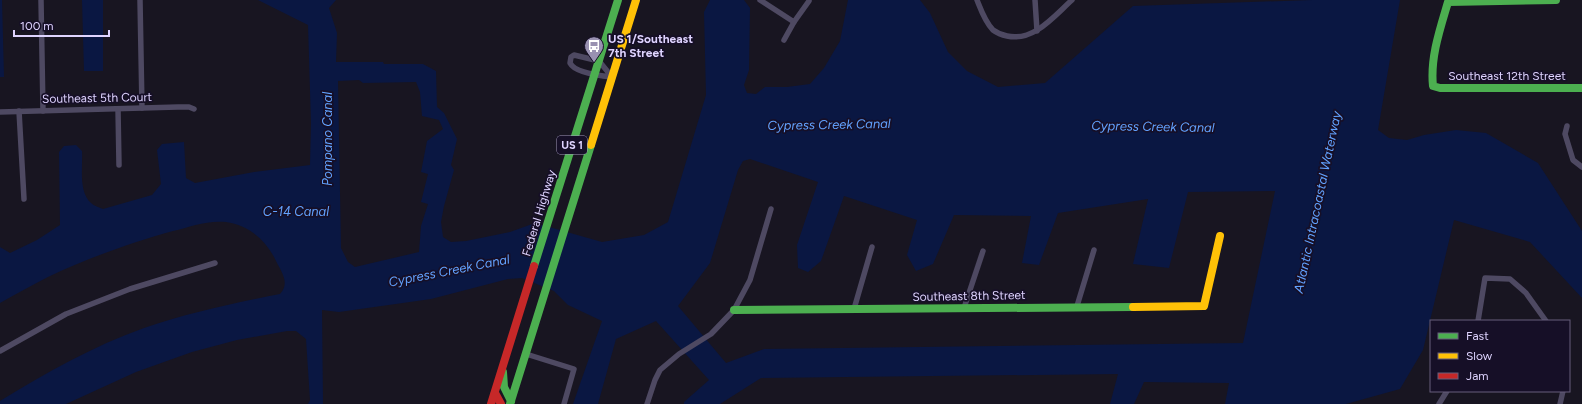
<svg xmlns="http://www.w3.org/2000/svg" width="1582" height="404" font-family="Figtree,sans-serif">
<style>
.water{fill:#0a1742;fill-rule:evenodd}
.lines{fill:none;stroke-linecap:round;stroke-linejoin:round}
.street{stroke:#4e4962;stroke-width:5.5}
.fast{stroke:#4caf50;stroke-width:8}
.slow{stroke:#ffc107;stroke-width:8}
.jam{stroke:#c62828;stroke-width:8}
.labels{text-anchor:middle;stroke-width:3.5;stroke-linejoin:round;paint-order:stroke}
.shield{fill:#160f27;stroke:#a399be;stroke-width:1}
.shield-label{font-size:11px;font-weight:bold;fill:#dfd4ff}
.poi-label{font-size:12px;font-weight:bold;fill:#dfd4ff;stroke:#160f27;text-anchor:start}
.street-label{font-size:12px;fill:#dfd4ff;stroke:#160f27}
.water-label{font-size:13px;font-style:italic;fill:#62a2ff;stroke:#160f27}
</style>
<rect width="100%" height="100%" fill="#181521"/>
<g class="water">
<path d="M0,0H2L4,77H0Z"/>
<path d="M82,0H103V71H84Z"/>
<path d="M258,0H336L329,8L337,33L336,62H383L384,64H423L436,71L437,107L444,113L457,139L451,165L454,170L444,206L441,222L443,237L451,242L466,241L510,232L535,223L602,242L644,235L668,222L706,95L704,12L710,0H744L750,8L749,70L744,85L747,93L756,94L765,87H787L810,84L824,68L840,41L848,0H920L930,13L948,52L967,71L998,87L1045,83L1133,6L1312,0H1400L1378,130L1389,138L1407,140L1424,135L1456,130L1486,133L1538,163L1582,231V298L1530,242L1454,220L1423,350L1400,389L1346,404H1225L1229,383L1144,382L1134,404H1110L1118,374L761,378L720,404H684V402L709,380L656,321L616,339L598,404H573L602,321L568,305L554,291L522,278L508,279L431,299L339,312L322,310L323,404H308L310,400L306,339L296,331H287L237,340L192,352L136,372L66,404H0V401C46,373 93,346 144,328C188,313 233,303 280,294C290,283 282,273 276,261C267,241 249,225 226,222C207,220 190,227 173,231C133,242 85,259 48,277C32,285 16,294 0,303V247L10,253L37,240L60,225L59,152L64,146L76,145L82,151C83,167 78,191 91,203C94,206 99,207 103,209L152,195L161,184L157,150L162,144L184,142L186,178L195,183L254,172L310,165L311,123L308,25ZM359,80L363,83L416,82L420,92L422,116L439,120L443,129L427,141L421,172L428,174L421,202L428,204L421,226L419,252L355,267L348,262L341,248L338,81ZM750,159L818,182L797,245L798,268L808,272L821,261L844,196L917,220L907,255L916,271L933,264L954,215L1031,216L1022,263L1039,265L1058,213L1148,199L1133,264L1169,268L1188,192L1275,191L1243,343L764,349L726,363L678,306L710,263L738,170L743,161Z"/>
</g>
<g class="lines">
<g class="street">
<path d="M41,0L43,111"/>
<path d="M140,0L142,108"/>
<path d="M760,0L794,22L809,1"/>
<path d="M977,0C981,10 985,22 993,30C997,33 1002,35 1007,36C1034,42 1054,16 1072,0"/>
<path d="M1035,0L1037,31"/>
<path d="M784,40L794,22"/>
<path d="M574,55L599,61L612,77C602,76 575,73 570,63L571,57Z"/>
<path d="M118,109L119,165"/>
<path d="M19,111L24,199"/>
<path d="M0,112L178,107H189L194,109"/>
<path d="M1567,126L1565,134L1573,160L1582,167"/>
<path d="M1077,306L1094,250"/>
<path d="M964,308L983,251"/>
<path d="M854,309L872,247"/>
<path d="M1478,321L1485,278L1510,279L1526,293L1546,321"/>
<path d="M0,351L66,314L130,289L215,263"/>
<path d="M526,354L574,369L564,404"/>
<path d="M647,404L655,380L660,370L679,354L711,334L734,310L750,280L771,209"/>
<path d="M1439,404L1447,391"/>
<path d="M1560,404L1563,391"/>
</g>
<g class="fast">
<path d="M1556,0L1448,2C1440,29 1430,58 1433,86L1440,88H1582"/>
<path d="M534,266L618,0"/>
<path d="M734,310L1133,307"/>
<path d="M503,372L504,387L511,401"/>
<path d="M510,404L591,145"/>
</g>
<g class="slow">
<path d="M591,145L636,0"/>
<path d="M1133,307L1204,306L1220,236"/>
</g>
<g class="jam">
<path d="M495,393L501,404"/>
<path d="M491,404L534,266"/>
</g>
</g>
<defs>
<symbol id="bus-pin" viewBox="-11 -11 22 30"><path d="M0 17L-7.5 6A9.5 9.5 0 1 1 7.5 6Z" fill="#9991b1" stroke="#160f27"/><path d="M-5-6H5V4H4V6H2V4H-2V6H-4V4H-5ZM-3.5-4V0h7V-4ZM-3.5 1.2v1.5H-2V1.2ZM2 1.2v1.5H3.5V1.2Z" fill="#fff"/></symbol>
</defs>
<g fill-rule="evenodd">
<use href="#bus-pin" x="583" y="35" width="22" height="30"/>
</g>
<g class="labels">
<rect class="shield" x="557" y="136" width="30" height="18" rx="3"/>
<g class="shield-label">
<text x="572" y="149">US 1</text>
</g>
<g class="poi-label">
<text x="608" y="43">US 1/Southeast<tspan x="608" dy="14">7th Street</tspan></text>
</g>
<g class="street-label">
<text x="1507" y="80">Southeast 12th Street</text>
<text transform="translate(97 98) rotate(-1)" y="4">Southeast 5th Court</text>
<text transform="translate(539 213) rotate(-73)" y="4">Federal Highway</text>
<text transform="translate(969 296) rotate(-1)" y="4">Southeast 8th Street</text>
</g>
<g class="water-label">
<text transform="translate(829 124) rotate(-1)" y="5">Cypress Creek Canal</text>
<text transform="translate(1153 126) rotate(1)" y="5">Cypress Creek Canal</text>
<text transform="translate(327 139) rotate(-90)" y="5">Pompano Canal</text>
<text transform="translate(1317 202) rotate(-78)" y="5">Atlantic Intracoastal Waterway</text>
<text x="296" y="216">C-14 Canal</text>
<text transform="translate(449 270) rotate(-11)" y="5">Cypress Creek Canal</text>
</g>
</g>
<rect x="1430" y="320" width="140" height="72" fill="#160f27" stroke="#665e7d"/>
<rect x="1438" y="333" width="20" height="6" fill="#4caf50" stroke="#665e7d"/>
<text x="1466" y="340" font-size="12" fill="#dfd4ff">Fast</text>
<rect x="1438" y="353" width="20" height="6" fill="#ffc107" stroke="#665e7d"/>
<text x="1466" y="360" font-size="12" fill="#dfd4ff">Slow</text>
<rect x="1438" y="373" width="20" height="6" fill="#c62828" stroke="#665e7d"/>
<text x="1466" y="380" font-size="12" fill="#dfd4ff">Jam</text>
<path d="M14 30v6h95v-6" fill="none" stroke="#dfd4ff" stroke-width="2"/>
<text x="20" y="30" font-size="12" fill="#dfd4ff" stroke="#160f27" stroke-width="3" paint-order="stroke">100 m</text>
</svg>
